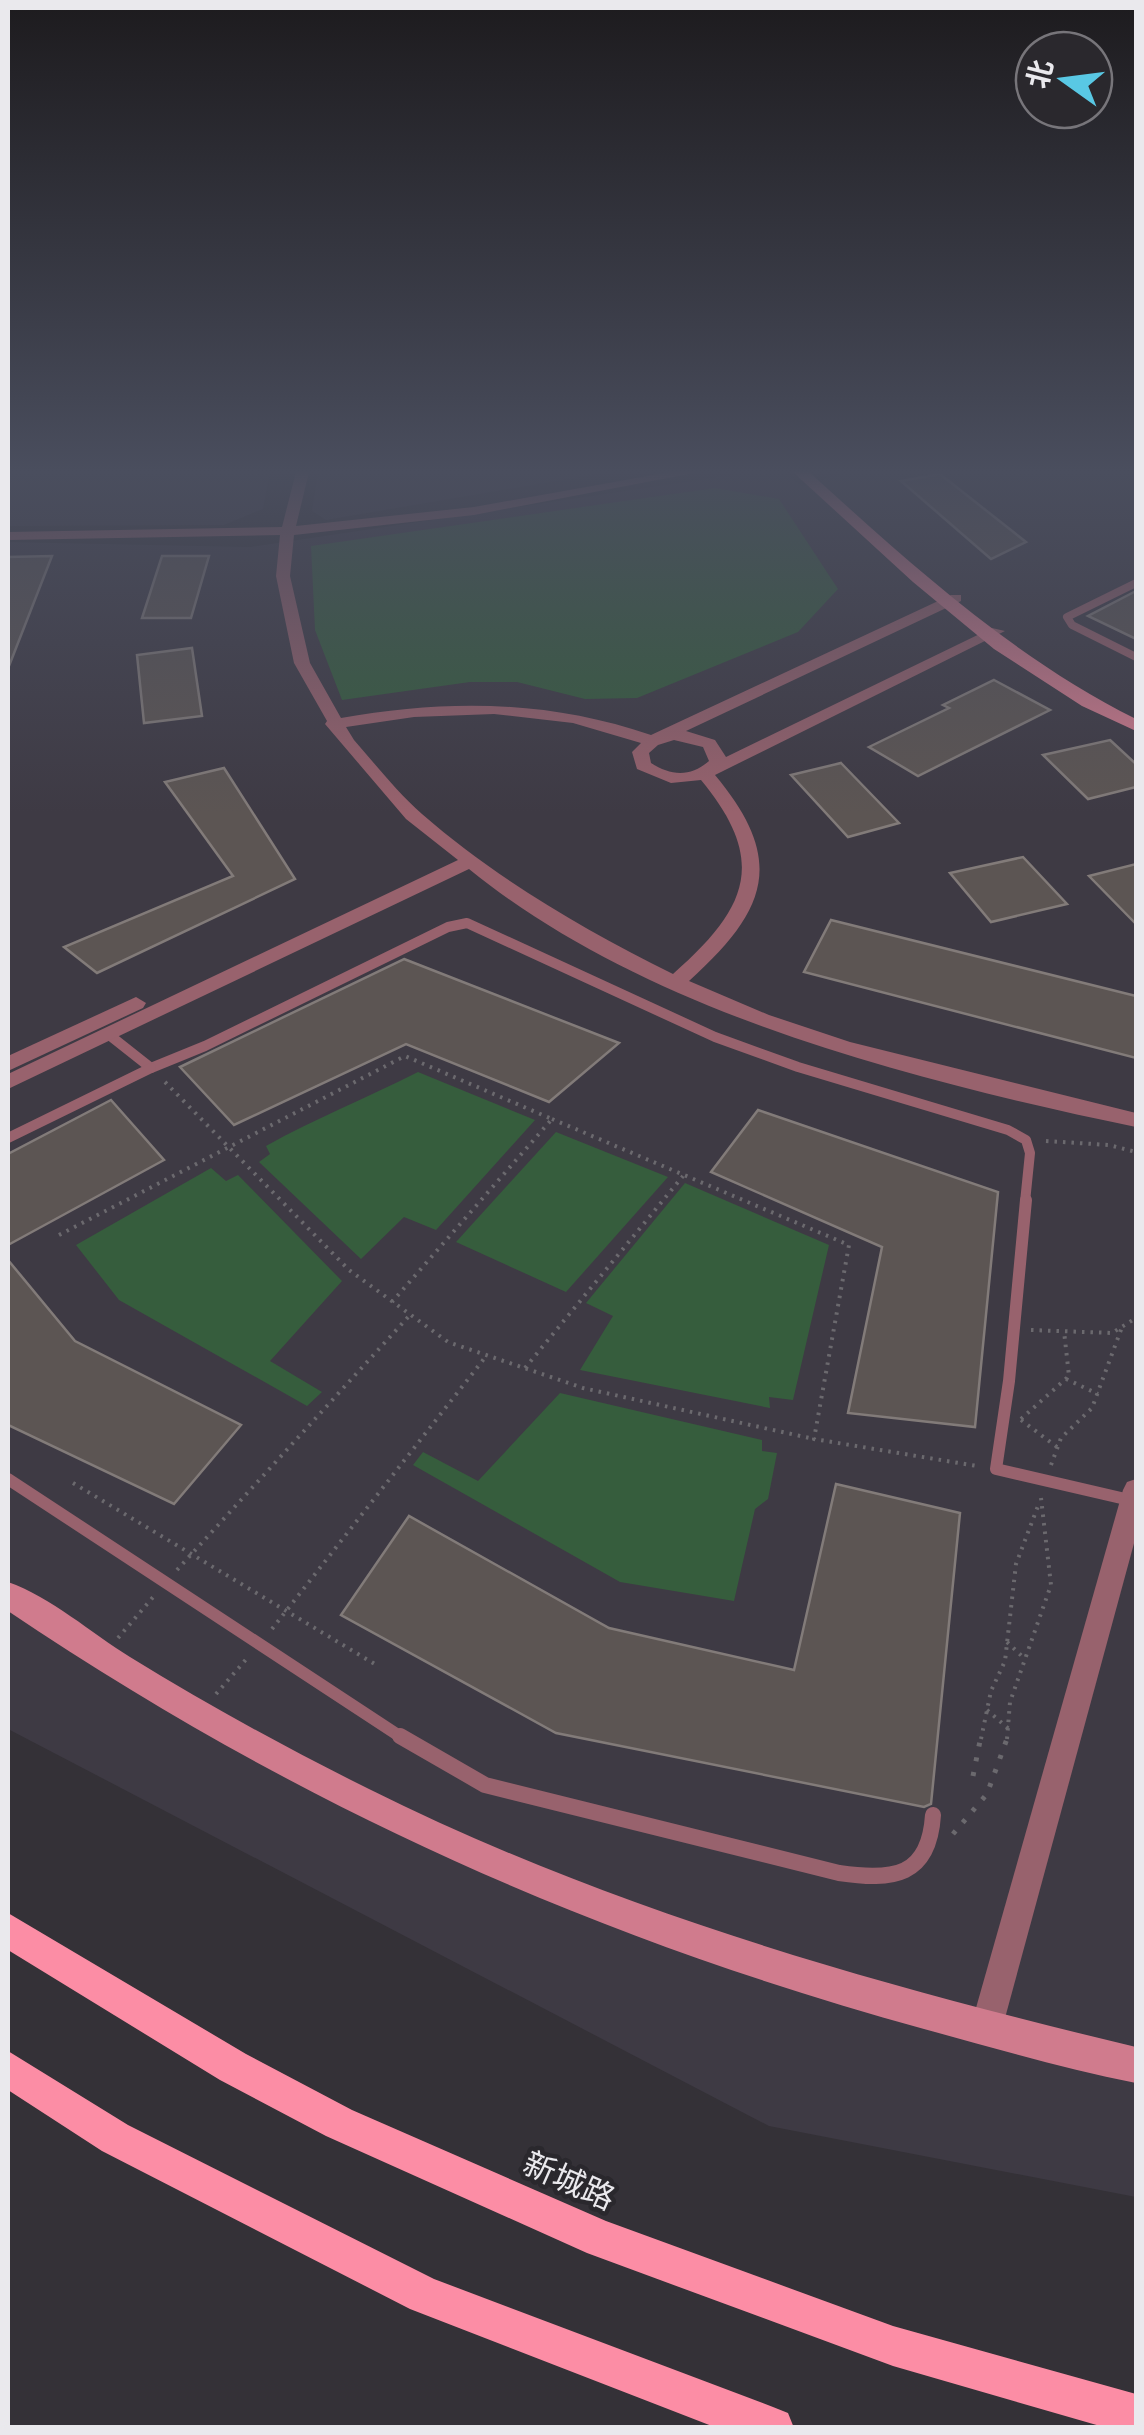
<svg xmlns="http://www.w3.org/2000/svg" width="1144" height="2435" font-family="Montserrat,'Noto Sans SC',sans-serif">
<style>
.built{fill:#3e3a44}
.green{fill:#365d3d}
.building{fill:#5c5553;stroke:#827b79;stroke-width:2.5}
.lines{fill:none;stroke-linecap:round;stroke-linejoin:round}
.path-far1{stroke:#6b696e;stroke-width:4;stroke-dasharray:2.5 6;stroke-linecap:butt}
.path{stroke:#6b696e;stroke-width:5;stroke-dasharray:4 11;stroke-linecap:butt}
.lane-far3{stroke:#98626d;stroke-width:8}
.lane-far2{stroke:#98626d;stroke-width:10}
.lane-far1{stroke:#98626d;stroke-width:12}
.lane{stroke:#98626d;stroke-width:16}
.street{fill:#98626d;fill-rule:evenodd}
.secondary{fill:#d07b8d;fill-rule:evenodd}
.primary{fill:#fc8da5;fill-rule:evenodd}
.labels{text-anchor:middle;stroke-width:9;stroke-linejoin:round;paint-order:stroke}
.near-street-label{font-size:32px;fill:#eae9ed;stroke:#2a282d}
</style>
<rect width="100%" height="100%" fill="#343137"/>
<g class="built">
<path d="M8,472H270L263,509L224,525L8,526Z"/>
<path d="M318,472H609L326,520L312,511Z"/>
<path d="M752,472H783L802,486L847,472H1136V2197L769,2126L8,1729V542L250,547Z"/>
</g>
<g class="green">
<path d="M715,488L779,499L838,589L798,632L637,698L585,699L517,682H470L342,700L315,630L311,546Z"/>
<path d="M418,1072L535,1120L436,1230L404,1217L361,1259L259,1162L270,1154L266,1146C316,1118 367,1098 418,1072Z"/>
<path d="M556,1132L668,1177L566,1292L456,1242Z"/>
<path d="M211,1168L226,1181L238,1175L342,1281L270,1361L322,1392L307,1406L119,1300L76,1245Z"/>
<path d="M685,1183L829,1245L793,1400L769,1397L770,1408L580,1370L613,1316L586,1303Z"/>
<path d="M560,1393L762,1440V1451L777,1453L768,1499L755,1509L734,1601L620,1582L413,1465L423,1452L478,1481Z"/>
</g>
<g class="building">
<path d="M940,474L1026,542L991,559L901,481Z"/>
<path d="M52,556L9,666H8V557Z"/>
<path d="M162,556H209L191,618H142Z"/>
<path d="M1136,591V639L1088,616Z"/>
<path d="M192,648L202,716L144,723L137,655Z"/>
<path d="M994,680L1050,710L918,776L869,747L949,708L943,705Z"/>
<path d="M1110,740L1136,764V787L1088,799L1043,755Z"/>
<path d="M841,763L899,823L848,837L791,775Z"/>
<path d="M224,768L295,879L97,973L64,947L233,876L165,782Z"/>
<path d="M1023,857L1067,904L991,922L950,873Z"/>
<path d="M1136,864V924L1089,876Z"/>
<path d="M831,920L1136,996V1058L804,972Z"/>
<path d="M404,959L619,1043L549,1102L406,1044L234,1125L180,1067Z"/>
<path d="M111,1100L164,1160L8,1245V1154Z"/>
<path d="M758,1110L998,1192L975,1427L848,1413L882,1247L711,1172Z"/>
<path d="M8,1260L75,1341L241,1425L174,1504L8,1425Z"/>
<path d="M836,1484L960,1513L931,1804L924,1807L556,1733L341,1615L409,1516L609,1628L794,1670Z"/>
</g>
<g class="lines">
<g class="path-far1">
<path d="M165,1082L349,1270L448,1342L583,1388L814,1439"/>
<path d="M552,1119L849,1245L814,1439L977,1466"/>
<path d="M1046,1141L1109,1145L1136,1152"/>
<path d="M59,1235L405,1056L552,1119L392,1302"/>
<path d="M1031,1330L1112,1333L1136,1318"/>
<path d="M525,1368L683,1176"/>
<path d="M1066,1379L1098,1394"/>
<path d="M1021,1419L1069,1376L1064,1331"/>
<path d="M1021,1420L1057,1447"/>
<path d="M1051,1465L1061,1438L1092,1408L1122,1327"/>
<path d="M73,1483L378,1666"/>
<path d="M177,1570L410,1315"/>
<path d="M272,1629L487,1355"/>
<path d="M118,1638L154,1596"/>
<path d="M1007,1642L1025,1659"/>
<path d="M216,1694L249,1656"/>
<path d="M987,1710L1010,1730"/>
<path d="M981,1739L991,1691L1005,1661L1016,1564L1038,1506"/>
<path d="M1007,1739L1010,1702L1051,1585L1041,1498"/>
</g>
<g class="path">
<path d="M973,1776L981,1736"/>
<path d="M953,1834L987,1794L1008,1736"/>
</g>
<path class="lane-far3" d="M1136,583L1067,617L1072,625L1136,657"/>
<g class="lane-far2">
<path d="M108,1034L151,1068L205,1046L448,927L467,923L715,1037L798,1067L1008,1130L1026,1140L1030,1153L1025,1202"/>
<path d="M8,1138L151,1068"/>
</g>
<g class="lane-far1">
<path d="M1026,1200L1009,1381L996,1469L1134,1501"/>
<path d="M8,1479L404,1739"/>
</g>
<path class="lane" d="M400,1736L485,1785L839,1873C893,1881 929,1877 933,1815"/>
<g class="street">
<path d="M296,472H309L296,526L474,507L670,472H699L474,515L294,535L290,576L310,663L341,718C448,699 548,700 651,735L951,595H961V601L686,731L715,740L726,757L992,628L1005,631L715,775C787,861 767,911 689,981L769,1015L850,1042L1136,1113V1127C916,1081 647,1014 469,869L8,1089V1074L458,860L406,819L325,724L327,721L294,663L276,576L280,535L8,540V532L282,527ZM494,714L573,723L641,743L632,752L637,769L671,783L701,780C769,862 747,909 673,974C583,929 498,880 422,814C397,792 376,765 354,740L346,727L414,717ZM674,740L703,747L709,761C691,777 671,776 651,763L649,753L658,745Z"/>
<path d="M136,997L146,1003L143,1008L8,1071V1056Z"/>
<path d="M1136,1479V1536L1002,2029L998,2041L986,2045L974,2041L970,2029L1123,1490L1127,1482Z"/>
</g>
<g class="secondary">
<path d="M793,472H809C912,565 1012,657 1136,719V731L1082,706L994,649L913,582Z"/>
<path d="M8,1582C51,1597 91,1633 130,1657C208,1705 288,1749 369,1789C612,1910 873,1984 1136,2047V2083C1065,2069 994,2048 924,2029C590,1937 296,1805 8,1611Z"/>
</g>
<g class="primary">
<path d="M8,1913L246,2054L352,2110L606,2221L893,2326L1136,2394V2428H1107L893,2366L587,2253L326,2136L220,2080L8,1950Z"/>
<path d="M8,2051L128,2125L434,2279L773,2407L788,2413L794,2428H717L410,2309L102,2151L8,2090Z"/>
</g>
</g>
<linearGradient id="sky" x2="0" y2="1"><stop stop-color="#1d1b1e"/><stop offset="0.58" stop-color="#4a4e5e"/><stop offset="1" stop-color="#4a4e5e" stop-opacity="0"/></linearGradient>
<rect width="1144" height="813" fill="url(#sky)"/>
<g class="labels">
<g class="near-street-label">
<text transform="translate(569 2181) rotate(24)" y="11">新城路</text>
</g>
</g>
<rect width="1144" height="2435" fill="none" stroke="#eae9ed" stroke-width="20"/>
<g transform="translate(1064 80) rotate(284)"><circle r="48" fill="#2a282d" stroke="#77757a" stroke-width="2.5"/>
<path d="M0-8L18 38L0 25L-18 38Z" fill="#59c8e4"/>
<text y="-15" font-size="28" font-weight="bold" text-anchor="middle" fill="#eae9ed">北</text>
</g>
</svg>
